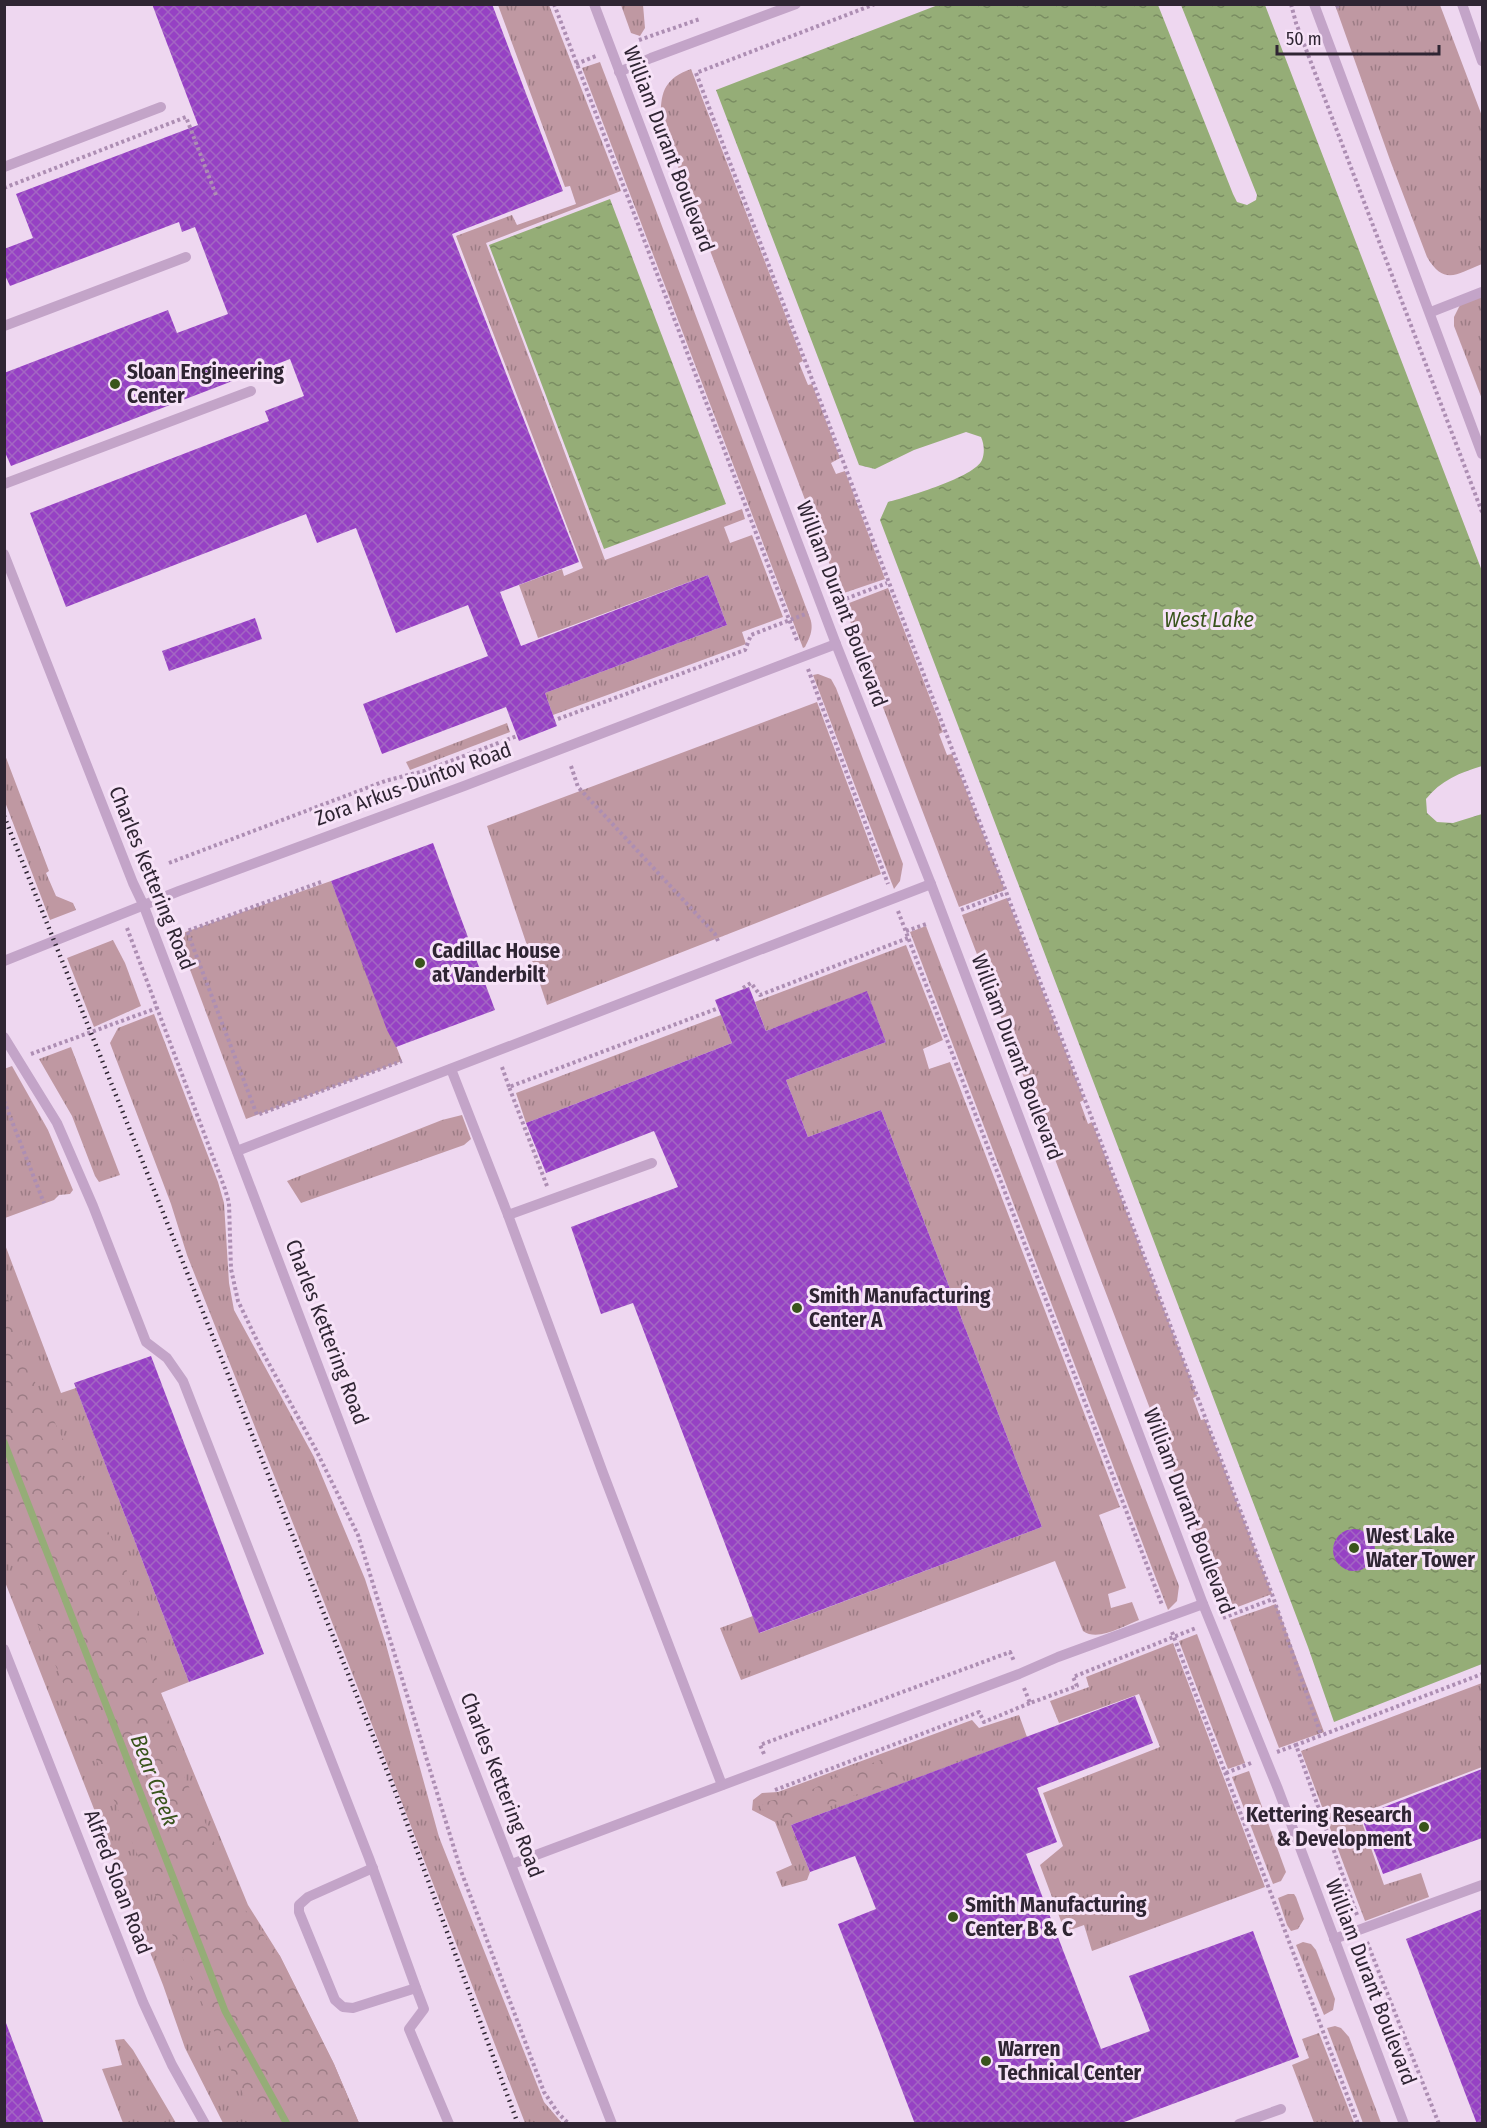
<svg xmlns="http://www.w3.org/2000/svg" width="1487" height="2128" font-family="'Fira Sans Condensed',sans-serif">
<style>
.grass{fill:url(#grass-tufts)}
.forest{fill:url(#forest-crowns)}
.water{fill:url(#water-ripples)}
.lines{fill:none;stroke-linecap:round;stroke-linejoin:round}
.stream{stroke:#95ad77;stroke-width:7}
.building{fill:url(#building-cross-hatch)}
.path{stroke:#ad8eb3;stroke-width:4;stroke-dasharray:3 3;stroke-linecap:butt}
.lane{stroke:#c3a4c8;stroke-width:10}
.rail{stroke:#2f2533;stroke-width:4.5;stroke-dasharray:1.5 4.5;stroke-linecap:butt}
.poi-dot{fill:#39541c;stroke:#f7e3f8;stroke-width:2}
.labels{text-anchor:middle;stroke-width:6;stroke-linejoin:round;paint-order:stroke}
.street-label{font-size:21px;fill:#2f2533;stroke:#f7e3f8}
.poi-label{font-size:21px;font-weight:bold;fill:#2f2533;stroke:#f7e3f8;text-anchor:start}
.water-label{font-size:22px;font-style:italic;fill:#39541c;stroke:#f7e3f8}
</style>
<defs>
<pattern id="grass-tufts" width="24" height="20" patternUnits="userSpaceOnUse" patternTransform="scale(1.5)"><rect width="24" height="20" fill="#bf98a2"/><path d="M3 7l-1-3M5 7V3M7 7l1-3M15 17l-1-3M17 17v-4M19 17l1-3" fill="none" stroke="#9c7c85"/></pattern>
<pattern id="forest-crowns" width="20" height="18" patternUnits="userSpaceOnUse" patternTransform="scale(1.5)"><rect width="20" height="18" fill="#bf98a2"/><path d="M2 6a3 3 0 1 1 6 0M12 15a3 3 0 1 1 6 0" fill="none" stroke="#9c7c85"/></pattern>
<pattern id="water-ripples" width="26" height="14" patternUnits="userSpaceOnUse" patternTransform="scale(1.5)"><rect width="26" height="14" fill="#95ad77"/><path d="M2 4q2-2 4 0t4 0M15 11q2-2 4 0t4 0" fill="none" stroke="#7a8d62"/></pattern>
<pattern id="building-cross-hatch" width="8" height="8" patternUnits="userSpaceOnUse" patternTransform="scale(1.5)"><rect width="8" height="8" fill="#9641c4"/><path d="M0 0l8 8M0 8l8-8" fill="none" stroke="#a366c3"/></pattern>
</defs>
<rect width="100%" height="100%" fill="#eed7f0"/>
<g class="grass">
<path d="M498,5H549L621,191L486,243L605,560L742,509L745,519L724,527L730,543L752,535L783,617L742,632L746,644L553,715L545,693L727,625L708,575L538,638L519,585L562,569L564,576L583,568L456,236L512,215L517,225L576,204L570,186L565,187Z"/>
<path d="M621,5H643L645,28L640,36L631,33Z"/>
<path d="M1335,5H1440L1482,116V264C1457,274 1444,286 1427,257L1390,160Z"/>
<path d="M600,62L810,618C814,629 810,637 805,647L803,648L582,68Z"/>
<path d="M691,69L803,361L799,363L808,385L812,384L840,458L831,463L836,474L845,471L885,579L841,594L661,122C660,94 663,79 691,69Z"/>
<path d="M1482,296V399L1454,326V317L1460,305Z"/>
<path d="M888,588L943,732L939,734L947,755L952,754L1005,890L959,907L844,605Z"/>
<path d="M818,674L831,679L836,688L903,864L900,881L894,889L813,675Z"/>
<path d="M817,702L881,874L547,1005L487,826Z"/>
<path d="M507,723L510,732L410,770L406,762Z"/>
<path d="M5,755L49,871L46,873L56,896L73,903L76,910L50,920L5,802Z"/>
<path d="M331,881L402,1061L246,1119L177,935Z"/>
<path d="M1007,898L1084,1100L1080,1102L1088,1124L1092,1122L1197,1396L1193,1398L1201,1420L1205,1419L1272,1594L1227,1611L962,915Z"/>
<path d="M926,926L1179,1586L1177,1601L1168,1610L910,932Z"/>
<path d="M113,940L125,963L141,1006L94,1027L67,958Z"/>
<path d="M906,945L943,1040L923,1049L929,1069L950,1062L1120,1507L1099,1515L1126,1588L1108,1594L1111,1608L1132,1602L1139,1620C1123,1626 1098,1642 1083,1631L1055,1561L741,1680L720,1628L753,1616L760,1633L1042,1527L881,1110L808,1137L786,1080L886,1042L867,992L766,1031L755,1002Z"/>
<path d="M154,1014L218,1182L224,1203L229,1283L234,1310L314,1457L365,1579L385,1641L439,1837L544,2102L562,2123H525L356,1683L187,1255L171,1204L110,1043L118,1028Z"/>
<path d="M721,1015L732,1043L526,1123L516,1093Z"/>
<path d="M71,1047L120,1175L99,1182L95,1176L72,1116L39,1059Z"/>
<path d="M12,1066L48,1130L73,1190L70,1194L59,1195L54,1200L5,1218L4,1069Z"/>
<path d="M462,1115L471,1139L464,1145L301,1203L287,1181L442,1120Z"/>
<path d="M4,1242L61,1393L76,1388L189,1682L161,1693L248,1905L280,1956L334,2064L359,2123H223L185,2048L163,1985L5,1582Z"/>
<path d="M1276,1604L1324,1732L1279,1748L1230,1620Z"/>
<path d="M1197,1634L1245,1763L1228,1769L1179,1641Z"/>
<path d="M1173,1643L1265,1887L1092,1951L1084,1925L1065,1932L1040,1865L1063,1846L1043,1793L1160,1747L1139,1694L1059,1723L1050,1701L1089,1687L1086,1677Z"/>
<path d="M1482,1683V1767L1359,1814L1384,1885L1421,1873L1429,1897L1365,1921L1301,1751Z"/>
<path d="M1019,1715L1027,1737L791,1825L810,1872L807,1880L782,1887L776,1872L792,1865L775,1822L752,1810L753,1800L762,1793L778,1792L972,1720L979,1728Z"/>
<path d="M1249,1771L1286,1872L1281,1881L1273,1884L1232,1777Z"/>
<path d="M1288,1894H1294L1296,1897L1304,1919L1298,1929L1291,1931L1287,1925L1278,1898Z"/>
<path d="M1303,1942L1311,1944L1316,1950L1335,1999L1333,2010L1324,2015L1296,1945Z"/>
<path d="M1335,2026L1341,2028L1349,2037L1381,2123H1363L1327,2028Z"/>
<path d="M1319,2033L1354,2123H1314L1292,2065L1309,2058L1302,2039Z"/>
<path d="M124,2039L133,2050L176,2123H123L102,2069L122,2065L115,2040Z"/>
</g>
<g class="forest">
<path d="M5,1290L35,1382L126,1568L184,1776L247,1914L280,1956L334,2064L359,2123H258L232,2072L18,1579L4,1541Z"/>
<path d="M889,1757C898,1761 900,1765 901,1774L891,1785L864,1792L792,1817L785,1819L771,1817L760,1808L765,1802L788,1797L811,1790L840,1775Z"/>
</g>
<g class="water">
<path d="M938,5H1158L1233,194L1237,202L1247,205L1256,200L1257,195L1181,5H1265L1482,571V766C1461,772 1440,781 1426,799L1427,813L1437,822L1453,823L1482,814V1664L1334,1722L1308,1647L880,520L888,502C907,497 975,477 982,460C985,452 984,444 981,437L966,432L914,450L875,469L859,465L716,90Z"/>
<path d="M610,199L726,504L604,549L489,245Z"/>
</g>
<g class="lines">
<path class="stream" d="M4,1442L225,2011L287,2124"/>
</g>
<g class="building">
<path d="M152,4H492L563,191L452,234L579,562L500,592L521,646L708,575L727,625L545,693L557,726L519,741L506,707L382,754L363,704L488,656L468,605L396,633L356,528L317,543L306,514L66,607L30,513L269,421L265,411L304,396L290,359L11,466L4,450V373L168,310L177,333L228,314L195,227L182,232L179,222L10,286L4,273V249L33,238L16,194L198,125Z"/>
<path d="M255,618L262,639L169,671L162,651Z"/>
<path d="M433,843L495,1010L396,1047L387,1030L331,881Z"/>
<path d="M749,987L766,1031L867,991L886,1042L786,1080L808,1137L881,1110L1042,1527L759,1633L633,1303L601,1314L571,1227L678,1187L654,1131L546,1173L526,1123L732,1043L715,1000Z"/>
<path d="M151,1356L264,1654L189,1682L74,1383Z"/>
<circle cx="1354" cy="1550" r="21"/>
<path d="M1135,1696L1153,1743L1037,1788L1057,1842L1026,1854L1101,2049L1150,2031L1129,1976L1253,1931L1299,2057L1119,2124H915L838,1924L876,1909L855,1856L810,1872L791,1825Z"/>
<path d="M1482,1769V1838L1383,1874L1361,1816Z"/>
<path d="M1482,1909V2124H1477L1406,1939Z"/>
<path d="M6,2023L44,2124H4Z"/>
</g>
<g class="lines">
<g class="path">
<path d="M554,4L798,643"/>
<path d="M875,4L696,73L1272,1594L1321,1735"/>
<path d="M1291,4L1296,23L1482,512"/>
<path d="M1336,7L1343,4"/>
<path d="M639,40L700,19"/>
<path d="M576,64L596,56"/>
<path d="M4,188L186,117L216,195"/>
<path d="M835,603L887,583"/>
<path d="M808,669L888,884"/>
<path d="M558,719L745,650L751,635L808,613"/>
<path d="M571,766L578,787L715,934L718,941"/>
<path d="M424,771L430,785"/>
<path d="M169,863L385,781L424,771L517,736"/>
<path d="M321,882L187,931L257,1115L402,1061"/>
<path d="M961,910L1006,893"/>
<path d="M898,911L1162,1605"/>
<path d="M127,928L225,1189L229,1203L231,1269L238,1301L262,1351L315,1448L358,1535L461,1871L544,2092L558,2113L569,2124"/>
<path d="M906,931L926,924"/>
<path d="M743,988L751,983L760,995L908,938"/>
<path d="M31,1054L157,1008"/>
<path d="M502,1067L509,1087"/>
<path d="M4,1101L44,1203"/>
<path d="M547,1186L509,1087L716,1009"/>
<path d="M1223,1618L1273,1599"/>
<path d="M1172,1632L1358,2124"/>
<path d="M1024,1688L1030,1703L1077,1686L1073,1677L1196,1628"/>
<path d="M1277,1752L1296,1745"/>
<path d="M764,1754L760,1745L1010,1652L1014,1661"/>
<path d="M1226,1773L1251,1763"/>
<path d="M775,1790L979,1712L984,1722L1030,1703"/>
<path d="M1357,1915L1296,1745L1482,1674"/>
<path d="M1367,1942L1439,2124"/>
</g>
<g class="lane">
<path d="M594,4L836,644L931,884L1203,1604L1278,1789L1404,2124"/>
<path d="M1314,4L1482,454"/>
<path d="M1462,4L1482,61"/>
<path d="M619,72L651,58L796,4"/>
<path d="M4,167L161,107"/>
<path d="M1431,312L1482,292"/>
<path d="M4,326L186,257"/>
<path d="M4,484L251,391"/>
<path d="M4,554L133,883L143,904L369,1500L612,2124"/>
<path d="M4,961L179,891L464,786L836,644"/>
<path d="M4,1037L57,1123L93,1206L146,1342L167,1358L183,1381L369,1858L416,1988L424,2009L409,2029L449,2124"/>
<path d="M451,1069L508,1215L603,1473L722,1785"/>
<path d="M237,1151L931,884"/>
<path d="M508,1215L652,1163"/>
<path d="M4,1649L143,2002L172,2065L205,2124"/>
<path d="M512,1864L1019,1674L1058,1657L1203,1604"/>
<path d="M373,1868L308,1897L299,1905V1912L335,2000L343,2007L353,2008L416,1988"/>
<path d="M1334,1939L1482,1885"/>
<path d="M1239,2124L1281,2109"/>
</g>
<path class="rail" d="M4,816L395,1791L518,2124"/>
</g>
<g class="poi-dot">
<circle cx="115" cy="384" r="6"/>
<circle cx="420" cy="963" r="6"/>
<circle cx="797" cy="1308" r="6"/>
<circle cx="1354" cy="1548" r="6"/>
<circle cx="1424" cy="1827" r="6"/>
<circle cx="953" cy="1917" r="6"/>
<circle cx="986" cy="2061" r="6"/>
</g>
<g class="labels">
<g class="street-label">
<text transform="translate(669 149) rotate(69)" y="7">William Durant Boulevard</text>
<text transform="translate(842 604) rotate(69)" y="7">William Durant Boulevard</text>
<text transform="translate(413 784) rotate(-20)" y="7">Zora Arkus-Duntov Road</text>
<text transform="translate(152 878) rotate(68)" y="7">Charles Kettering Road</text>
<text transform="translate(1017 1057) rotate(69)" y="7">William Durant Boulevard</text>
<text transform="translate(327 1332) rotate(69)" y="7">Charles Kettering Road</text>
<text transform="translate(1189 1511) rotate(69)" y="7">William Durant Boulevard</text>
<text transform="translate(502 1785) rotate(69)" y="7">Charles Kettering Road</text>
<text transform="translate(118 1882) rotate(69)" y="7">Alfred Sloan Road</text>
<text transform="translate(1371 1982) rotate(69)" y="7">William Durant Boulevard</text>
</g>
<g class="poi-label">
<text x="127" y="379">Sloan Engineering<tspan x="127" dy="24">Center</tspan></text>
<text x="432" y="958">Cadillac House<tspan x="432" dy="24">at Vanderbilt</tspan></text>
<text x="809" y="1303">Smith Manufacturing<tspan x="809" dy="24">Center A</tspan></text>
<text x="1366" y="1543">West Lake<tspan x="1366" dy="24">Water Tower</tspan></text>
<text x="1412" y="1822" text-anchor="end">Kettering Research<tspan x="1412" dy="24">&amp; Development</tspan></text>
<text x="965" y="1912">Smith Manufacturing<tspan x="965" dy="24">Center B &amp; C</tspan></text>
<text x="998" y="2056">Warren<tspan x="998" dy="24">Technical Center</tspan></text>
</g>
<g class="water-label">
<text x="1209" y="627">West Lake</text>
<text transform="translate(155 1780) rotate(69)" y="8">Bear Creek</text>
</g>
</g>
<rect width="1487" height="2128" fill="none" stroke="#2f2533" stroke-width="12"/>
<path d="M1277 45v9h162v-9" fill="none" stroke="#2f2533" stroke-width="3"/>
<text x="1286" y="45" font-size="18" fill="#2f2533" stroke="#f7e3f8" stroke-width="4.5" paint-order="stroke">50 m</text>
</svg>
